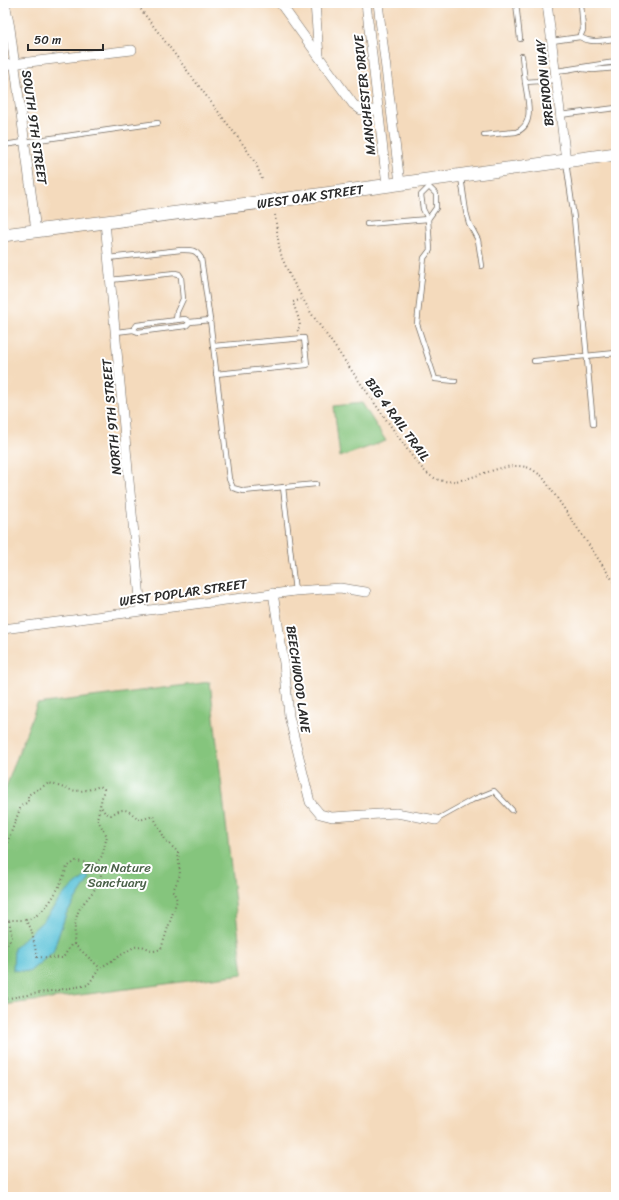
<svg xmlns="http://www.w3.org/2000/svg" width="619" height="1200" font-family="Sriracha,sans-serif">
<style>
.green{fill:#85c57d;stroke:#587854}
.water{fill:#5cc3d9;stroke:#447782}
.lines{fill:none;stroke-linecap:round;stroke-linejoin:round}
.lane-casing{stroke:#71685e;stroke-width:6}
.street-casing{stroke:#71685e;stroke-width:10}
.secondary-casing{stroke:#71685e;stroke-width:14}
.path{stroke:#71685e;stroke-width:2;stroke-dasharray:1 3;stroke-linecap:butt}
.lane{stroke:#fff;stroke-width:4.5}
.street{stroke:#fff;stroke-width:9}
.secondary{stroke:#fff;stroke-width:13}
.labels{text-anchor:middle;stroke-width:4;stroke-linejoin:round;paint-order:stroke}
.street-label{font-size:13px;fill:#2b2b2b;stroke:#fff}
.park-label{font-size:13px;fill:#4a6148;stroke:#fff}
</style>
<rect width="100%" height="100%" fill="#fff"/>
<filter id="ink" filterUnits="userSpaceOnUse"><feTurbulence type="fractalNoise" baseFrequency=".025" numOctaves="2"/><feDisplacementMap in="SourceGraphic" scale="8" xChannelSelector="R" yChannelSelector="G"/><feConvolveMatrix kernelMatrix="1 2 1 2 8 2 1 2 1" color-interpolation-filters="sRGB"/></filter>
<filter id="wash" filterUnits="userSpaceOnUse"><feTurbulence type="fractalNoise" baseFrequency=".012" numOctaves="4" result="noise"/><feDisplacementMap in="SourceGraphic" scale="16" xChannelSelector="R" yChannelSelector="G"/><feGaussianBlur stdDeviation="0.9" result="paint"/><feColorMatrix in="noise" values="0 0 0 0 0 0 0 0 0 0 0 0 0 0 0 0 0 1.4 0 .05"/><feComposite in="paint" operator="in"/></filter>
<g filter="url(#wash)">
<rect width="100%" height="100%" fill="#f4dabc"/>
<g class="green">
<path d="M362,403L386,441L340,457L334,406Z"/>
<path d="M210,682L243,974L3,1005V795L37,704Z"/>
</g>
<path class="water" d="M87,875L90,878L66,914L53,952L29,972L13,970L14,948L44,920L63,895Z"/>
</g>
<g filter="url(#ink)">
<g class="lines">
<defs>
<g id="lane">
<path d="M516,3L520,39"/>
<path d="M580,37C592,44 602,40 616,39"/>
<path d="M552,41L580,37L583,30L581,3"/>
<path d="M522,56L525,82L557,80"/>
<path d="M582,69L593,70L616,68"/>
<path d="M556,71C576,69 596,64 616,62"/>
<path d="M560,115L616,108"/>
<path d="M484,135L516,132C536,125 527,98 525,82"/>
<path d="M3,145L158,123"/>
<path d="M566,162L574,218L593,424"/>
<path d="M461,177L466,212L469,223L478,240L482,266"/>
<path d="M427,181L429,187L436,194V208L428,219L423,209L421,195L429,187"/>
<path d="M367,224L428,219L430,250L424,258L417,324L435,379L455,381"/>
<path d="M108,258L181,250C191,250 195,249 201,258L210,320"/>
<path d="M110,280L175,273L179,274L181,277L183,299L177,312L176,320"/>
<path d="M190,322L185,319L137,325L133,330L138,332L186,326L190,322L210,320L229,479L233,488L244,491L316,484"/>
<path d="M116,332L133,330"/>
<path d="M213,346L304,338L307,365L216,374"/>
<path d="M534,361L616,353"/>
<path d="M283,487L295,591"/>
<path d="M436,820L472,800L494,791L512,810"/>
</g>
<g id="street">
<path d="M5,3L10,28L36,231"/>
<path d="M280,3L353,104L361,110H378"/>
<path d="M315,3L319,56"/>
<path d="M366,3L387,185"/>
<path d="M378,3L400,183"/>
<path d="M547,3L566,161"/>
<path d="M3,65L132,50"/>
<path d="M105,222L141,610"/>
<path d="M273,593L284,663L289,716L310,802L320,814L332,817L396,813L436,820"/>
<path d="M3,629L295,591L340,588L366,592"/>
</g>
<path id="secondary" d="M3,235L303,197L616,154"/>
</defs>
<use href="#lane" class="lane-casing"/>
<use href="#street" class="street-casing"/>
<use href="#secondary" class="secondary-casing"/>
<g class="path">
<path d="M136,3L245,147L256,164L262,179"/>
<path d="M275,215L279,246L282,258L291,278L311,313L414,459C419,464 424,472 431,476C457,494 495,460 526,467C531,468 537,473 542,476L616,585"/>
<path d="M298,331L297,329L300,327C300,319 295,310 293,302L303,299"/>
<path d="M3,854L21,806L28,802V795L49,783C71,790 77,795 100,786L104,789L97,819L107,836L102,856L95,865"/>
<path d="M3,914L9,920H25L31,928L37,957L63,958L71,945L74,944C75,932 74,920 79,910C84,899 113,877 95,865C90,863 82,862 76,861L67,867C61,885 46,917 25,920"/>
<path d="M74,944L100,968"/>
<path d="M3,951L12,937L9,920"/>
<path d="M3,999L88,985L100,968L134,947L142,946L154,951L161,949L177,900L173,891L180,875L178,852L166,841L153,816L140,820C127,810 126,806 111,815L105,813L100,805"/>
</g>
<use href="#lane" class="lane"/>
<use href="#street" class="street"/>
<use href="#secondary" class="secondary"/>
</g>
</g>
<g class="labels">
<g class="street-label">
<text transform="translate(544 83) rotate(-96)" y="5">BRENDON WAY</text>
<text transform="translate(364 95) rotate(-96)" y="5">MANCHESTER DRIVE</text>
<text transform="translate(35 127) rotate(82)" y="5">SOUTH 9TH STREET</text>
<text transform="translate(310 196) rotate(-8)" y="5">WEST OAK STREET</text>
<text transform="translate(111 417) rotate(-95)" y="5">NORTH 9TH STREET</text>
<text transform="translate(398 419) rotate(54)" y="5">BIG 4 RAIL TRAIL</text>
<text transform="translate(183 592) rotate(-8)" y="5">WEST POPLAR STREET</text>
<text transform="translate(299 679) rotate(82)" y="5">BEECHWOOD LANE</text>
</g>
<g class="park-label">
<text x="117" y="872">Zion Nature<tspan x="117" dy="15">Sanctuary</tspan></text>
</g>
</g>
<rect width="619" height="1200" fill="none" stroke="#fff" stroke-width="16"/>
<path d="M28 44v6h75v-6" fill="none" stroke="#2b2b2b" stroke-width="2"/>
<text x="34" y="44" font-size="12" fill="#2b2b2b" stroke="#ffffff" stroke-width="3" paint-order="stroke">50 m</text>
</svg>
